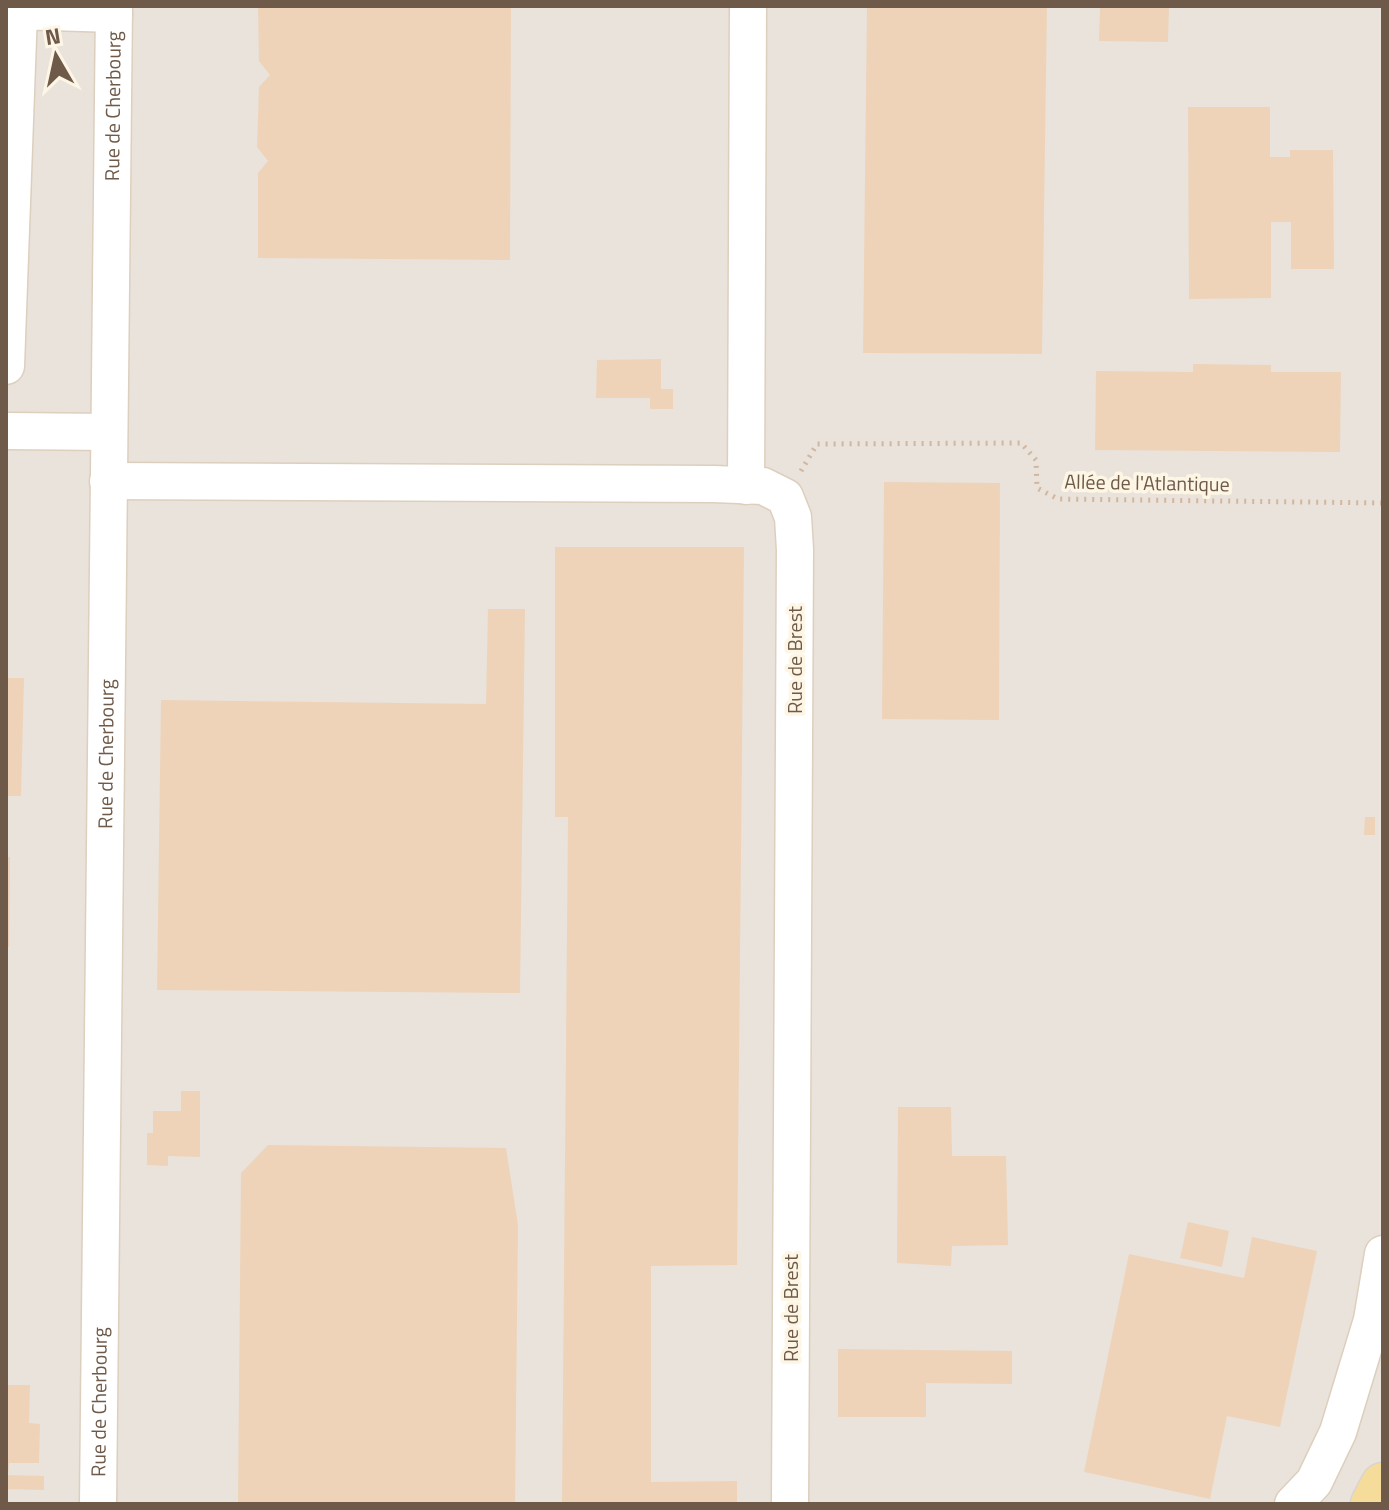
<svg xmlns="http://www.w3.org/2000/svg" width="1389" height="1510" font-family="'Titillium Web',sans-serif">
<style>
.industrial{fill:#e9e3db}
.building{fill:#eed3b9}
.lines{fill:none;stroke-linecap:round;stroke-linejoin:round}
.minor-casing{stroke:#ddcfbd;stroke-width:39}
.major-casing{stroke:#dad4d0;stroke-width:47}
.path{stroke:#d2b69d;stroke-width:5;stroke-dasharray:2 6;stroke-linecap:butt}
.minor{stroke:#fff;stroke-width:36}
.major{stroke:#f6dc9b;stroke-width:44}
.labels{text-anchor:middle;stroke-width:7;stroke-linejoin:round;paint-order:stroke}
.street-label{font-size:20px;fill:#6f5a49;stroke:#fef6e5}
</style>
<rect width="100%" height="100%" fill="#faf2e0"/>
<rect class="industrial" x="6" y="6" width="1377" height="1498"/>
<g class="building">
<path d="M258,6H511L510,260L258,258V173L268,161L257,147L259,87L270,75L259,61Z"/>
<path d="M867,6H1047L1042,354L863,353Z"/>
<path d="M1100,6H1169L1168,42L1099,41Z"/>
<path d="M1188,107H1270V157H1290V150H1333L1334,269H1291V222H1271V298L1189,299Z"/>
<path d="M661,359V389H673V409H650V398H596L597,360Z"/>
<path d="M1193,364L1271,365V372H1341L1340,452L1095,450L1096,371L1193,372Z"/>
<path d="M884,482L1000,483L999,720L882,719Z"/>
<path d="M555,547H744L737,1265L651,1266V1482L737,1481V1504H562L568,817H555Z"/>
<path d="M488,609H525L520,993L157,990L161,700L486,704Z"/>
<path d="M6,678H24L21,796H6Z"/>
<path d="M1365,817H1375V835H1364Z"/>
<path d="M6,857H10L9,947H6Z"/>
<path d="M181,1091H200V1157L168,1156V1166L147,1165V1133H153V1111H181Z"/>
<path d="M898,1107H951L952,1156H1006L1008,1245L952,1246L951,1266L897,1263Z"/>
<path d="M268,1145L506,1148L518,1225L515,1504H238L241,1173Z"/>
<path d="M1188,1222L1229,1231L1222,1267L1180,1258Z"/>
<path d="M1252,1237L1317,1251L1280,1427L1227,1416L1210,1499L1084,1472L1129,1254L1244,1278Z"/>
<path d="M838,1349L1012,1351V1384L926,1383V1417H838Z"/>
<path d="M6,1385H30L29,1423L40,1424L39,1463H9L8,1475H6Z"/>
<path d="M6,1475L44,1476V1490L6,1489Z"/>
</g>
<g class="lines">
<defs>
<g id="minor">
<path d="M6,366L19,11L114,14"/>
<path d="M6,431L109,432"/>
<path d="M108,481L714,484L763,486L785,497L793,517L795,550L790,1504"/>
<path d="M746,486L748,6"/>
<path id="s1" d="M98,1504L114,6"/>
<path d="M1293,1504L1314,1482L1338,1432L1372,1320L1383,1254"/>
</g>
<path id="major" d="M1373,1504L1383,1485"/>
</defs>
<use href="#minor" class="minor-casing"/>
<use href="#major" class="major-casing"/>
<path class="path" d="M801,471L817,444L1021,443L1036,460L1037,488L1058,499L1383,503"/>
<use href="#minor" class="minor"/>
<use href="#major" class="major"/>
</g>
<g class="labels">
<g class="street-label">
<text dy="7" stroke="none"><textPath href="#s1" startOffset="1398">Rue de Cherbourg</textPath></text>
<text transform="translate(1147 483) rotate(1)" y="7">Allée de l'Atlantique</text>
<text transform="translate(795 660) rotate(-90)" y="7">Rue de Brest</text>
<text dy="7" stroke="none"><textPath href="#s1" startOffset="750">Rue de Cherbourg</textPath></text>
<text transform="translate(791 1308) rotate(-90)" y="7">Rue de Brest</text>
<text dy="7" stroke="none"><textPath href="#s1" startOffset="102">Rue de Cherbourg</textPath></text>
</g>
</g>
<rect width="1389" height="1510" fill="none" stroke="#6f5a49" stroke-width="16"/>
<g transform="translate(56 56) rotate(351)" stroke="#fef6e5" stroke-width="6" paint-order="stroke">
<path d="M0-6L14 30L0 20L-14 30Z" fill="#6f5a49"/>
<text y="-12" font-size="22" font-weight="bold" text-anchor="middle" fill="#6f5a49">N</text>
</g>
</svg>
